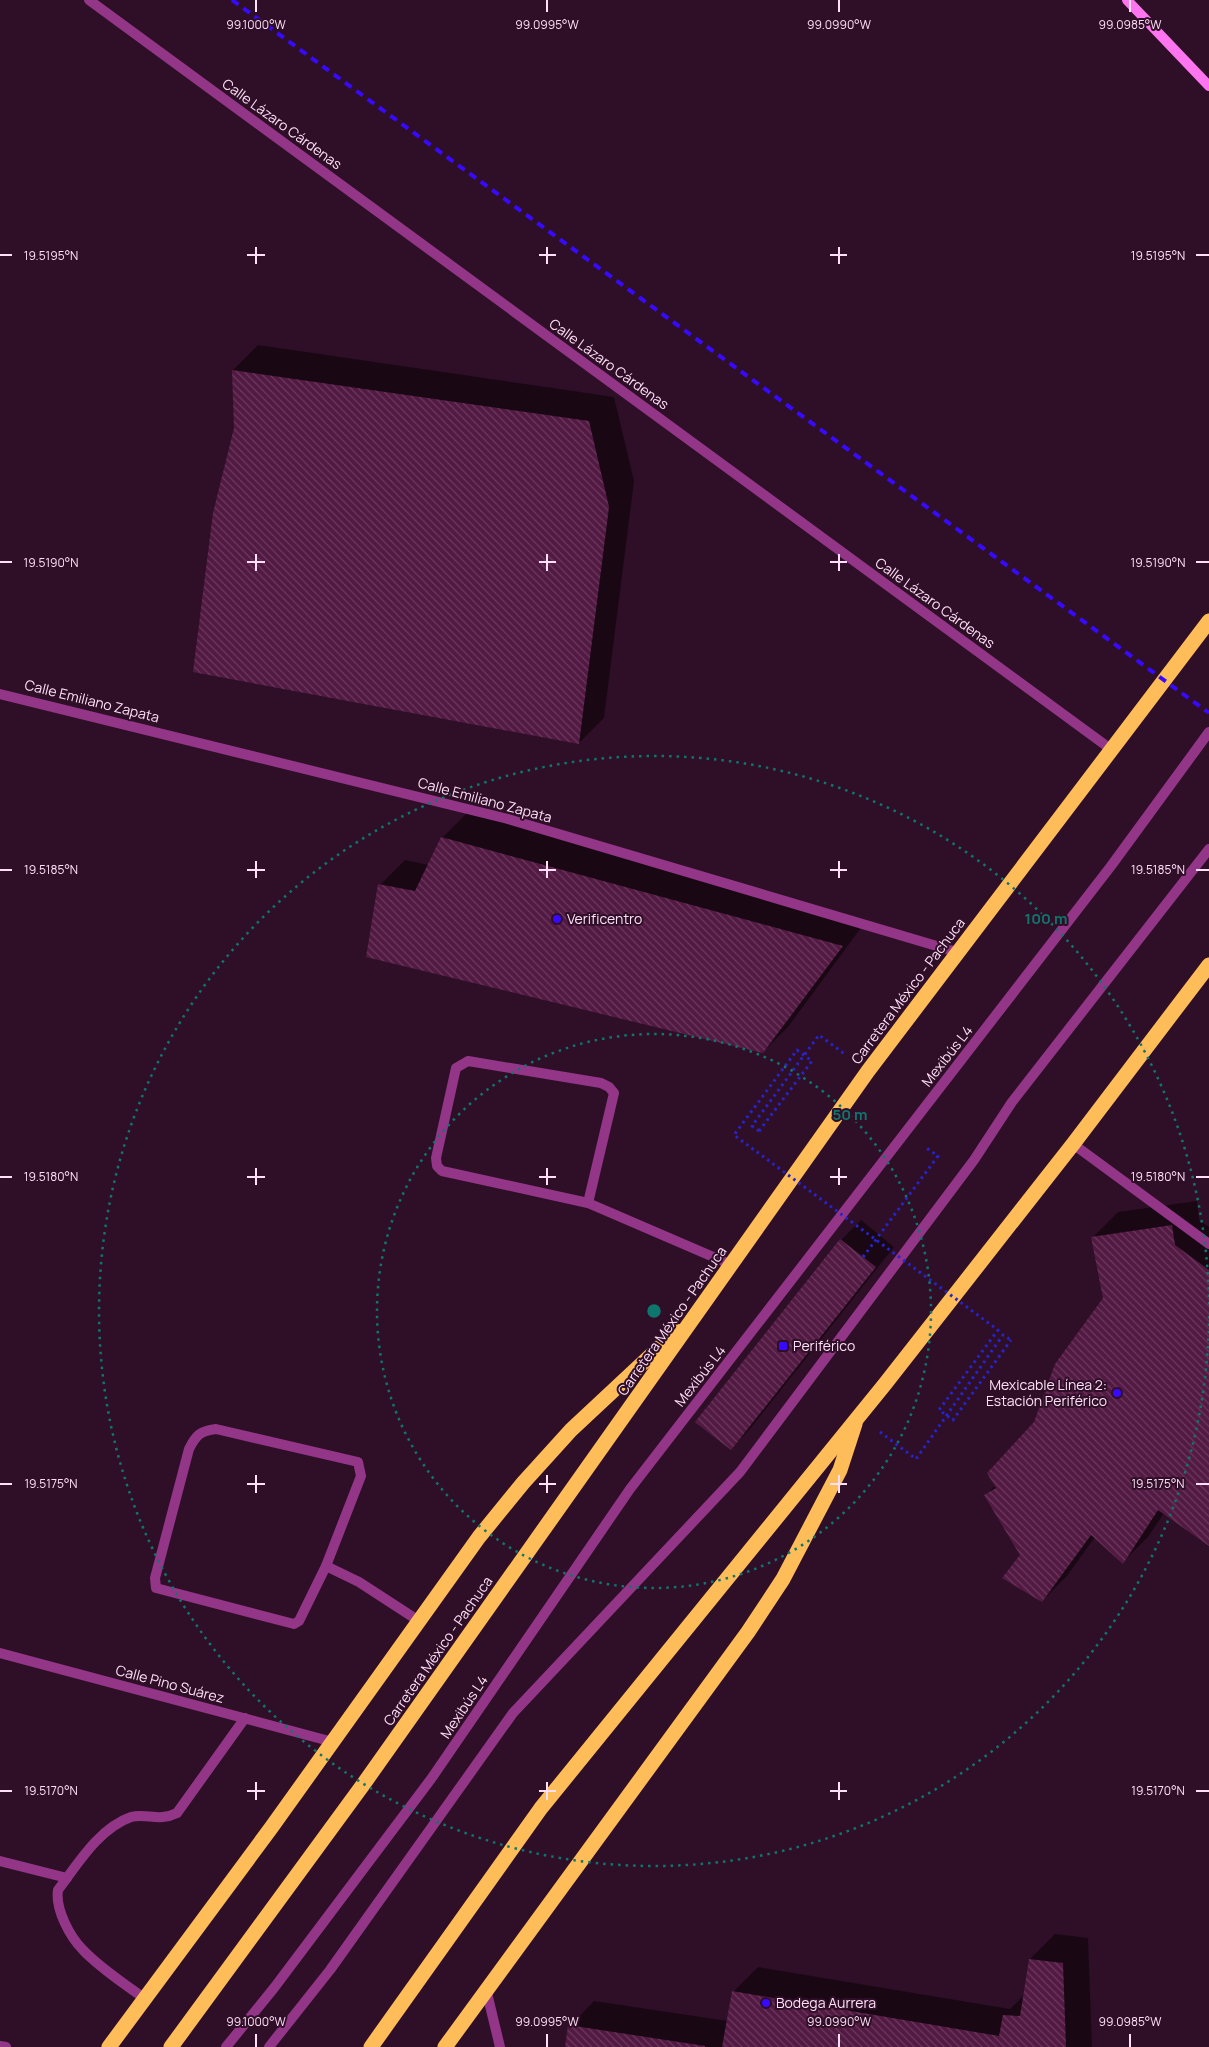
<svg xmlns="http://www.w3.org/2000/svg" width="1209" height="2047" font-family="Manrope,sans-serif">
<style>
.shadow{fill:#0007}
.building{fill:url(#building-back-hatch)}
.lines{fill:none;stroke-linecap:round;stroke-linejoin:round}
.path{stroke:#2824cd;stroke-width:3;stroke-dasharray:2.5 4;stroke-linecap:butt}
.lane{stroke:#933688;stroke-width:10}
.street{stroke:#933688;stroke-width:10}
.secondary{stroke:#ff75f0;stroke-width:10}
.highway{stroke:#ffbd59;stroke-width:15}
.rail{stroke:#370aff;stroke-width:4;stroke-dasharray:8 6;stroke-linecap:butt}
.path-bridge{stroke:#2824cd;stroke-width:3;stroke-dasharray:2.5 4;stroke-linecap:butt}
.ticks{fill:none;stroke:#ffdef8;stroke-width:2}
.ring{fill:none;stroke:#0f766e;stroke-width:2.5;stroke-dasharray:2.5 5}
.poi-dot{fill:#370aff;stroke:#2f0f27;stroke-width:2}
.labels{text-anchor:middle;stroke-width:4;stroke-linejoin:round;paint-order:stroke}
.street-label{font-size:14px;fill:#ffdef8;stroke:#2f0f27}
.poi-label{font-size:14px;fill:#ffdef8;stroke:#2f0f27;text-anchor:start}
.ticks-label{font-size:12px;text-anchor:middle;fill:#ffdef8;stroke:#2f0f27;stroke-width:4;stroke-linejoin:round;paint-order:stroke}
.centre{fill:#0f766e;stroke:#2f0f27;stroke-width:2.5}
.ring-label{font-size:15px;text-anchor:middle;font-weight:bold;fill:#0f766e;stroke:#2f0f27;stroke-width:4;stroke-linejoin:round;paint-order:stroke}
</style>
<defs>
<pattern id="building-back-hatch" width="6" height="6" patternUnits="userSpaceOnUse" patternTransform="scale(1.25)"><rect width="6" height="6" fill="#521942"/><path d="M-1 5l2 2M0 0l6 6M5-1l2 2" fill="none" stroke="#6c3a5e"/></pattern>
</defs>
<rect width="100%" height="100%" fill="#2f0f27"/>
<g class="shadow">
<path d="M258,345L614,397L634,481L604,718L579,743L235,428L233,370Z"/>
<path d="M467,813L866,921L788,1027L763,1052L380,885L405,860L429,865L442,838Z"/>
<path d="M1197,1201L1199,1220L1209,1227V1545L1164,1513L1148,1537L1123,1562L1095,1537L1067,1576L1042,1601L1021,1555L986,1495L996,1485L1035,1423L1104,1299L1093,1237L1118,1212Z"/>
<path d="M861,1220L894,1247L750,1429L731,1448L697,1422L841,1240Z"/>
<path d="M1055,1934L1088,1938L1092,2047H566L570,2026L594,2001L728,2021L733,1992L758,1967L1010,2009L1024,1995L1030,1959Z"/>
</g>
<g class="building">
<path d="M232,370L589,421L609,507L579,744L193,672L213,513L234,428Z"/>
<path d="M441,837L843,946L763,1053L366,957L378,884L415,891Z"/>
<path d="M1172,1225L1175,1245L1209,1270V1546L1158,1510L1123,1564L1091,1535L1042,1602L1002,1578L1020,1555L984,1495L996,1488L987,1473L1034,1422L1055,1364L1103,1298L1091,1237Z"/>
<path d="M840,1239L876,1267L731,1450L695,1422Z"/>
<path d="M1029,1959L1063,1963L1066,2047H722L732,1991L999,2036L1003,2015L1020,2016Z"/>
<path d="M568,2025L705,2046V2047H565Z"/>
</g>
<g class="lines">
<g class="path">
<path d="M759,1131L752,1126L819,1035L846,1055"/>
<path d="M863,1257L938,1156L925,1147"/>
<path d="M880,1432L916,1459L1003,1335L1011,1340"/>
</g>
<g class="lane">
<path d="M588,1203L614,1093L609,1087L601,1083L468,1061L456,1068L436,1158L437,1166L442,1171L588,1203L732,1265"/>
<path d="M216,1429L358,1462L361,1476L326,1566L299,1621L294,1624L156,1588L155,1578L189,1449C196,1435 200,1431 216,1429Z"/>
<path d="M326,1566L359,1582L419,1621"/>
<path d="M0,1861L67,1878"/>
<path d="M486,1989L500,2047"/>
<path d="M145,1999C125,1984 101,1969 83,1950C70,1937 55,1909 58,1890C77,1865 99,1828 131,1817C147,1813 159,1822 177,1813L245,1718"/>
<path d="M0,2046L6,2047"/>
<path d="M226,2047L274,1988L431,1779L630,1489L1111,866L1209,732"/>
<path d="M269,2047L330,1970L513,1713L740,1472L974,1160L1012,1102L1209,849"/>
</g>
<g class="street">
<path d="M89,0L1112,750"/>
<path d="M0,694L508,819L957,952"/>
<path d="M1073,1144L1209,1244"/>
<path d="M0,1653L333,1742"/>
</g>
<path class="secondary" d="M1127,0L1209,86"/>
<g class="highway">
<path d="M109,2047L271,1828L479,1537L523,1483L571,1430L677,1331"/>
<path d="M171,2047L365,1782L868,1071L1209,621"/>
<path d="M371,2047L541,1808L885,1384L1073,1144L1209,965"/>
<path d="M445,2047L748,1632L783,1579L840,1470L855,1424"/>
</g>
<path class="rail" d="M232,0L1209,713"/>
<path class="path-bridge" d="M759,1131L812,1061L797,1050L734,1135L998,1330L939,1410L953,1420L1011,1340"/>
</g>
<path class="ticks" d="M256,0V12M547,0V12M839,0V12M1130,0V12M256,247V264M547,247V264M839,247V264M0,255H12M247,255H265M539,255H556M830,255H847M1196,255H1209M256,554V571M547,554V571M839,554V571M0,562H12M247,562H265M539,562H556M830,562H847M1196,562H1209M256,861V878M547,861V878M839,861V878M0,870H12M247,870H265M539,870H556M830,870H847M1196,870H1209M256,1168V1185M547,1168V1185M839,1168V1185M0,1177H12M247,1177H265M539,1177H556M830,1177H847M1196,1177H1209M256,1475V1493M547,1475V1493M839,1475V1493M0,1484H12M247,1484H265M539,1484H556M830,1484H847M1196,1484H1209M256,1782V1800M547,1782V1800M839,1782V1800M0,1791H12M247,1791H265M539,1791H556M830,1791H847M1196,1791H1209M256,2034V2047M547,2034V2047M839,2034V2047M1130,2034V2047"/>
<g class="ring">
<circle cx="654" cy="1311" r="277"/>
<path d="M1209 1316A555 555 0 1 1 1209 1306"/>
</g>
<g class="poi-dot">
<circle cx="557" cy="919" r="5"/>
<rect x="778" y="1341" width="10" height="10" rx="2.5"/>
<circle cx="1117" cy="1393" r="5"/>
<circle cx="766" cy="2003" r="5"/>
</g>
<g class="labels">
<g class="street-label">
<text transform="translate(282 124) rotate(36)" y="5">Calle Lázaro Cárdenas</text>
<text transform="translate(609 364) rotate(36)" y="5">Calle Lázaro Cárdenas</text>
<text transform="translate(935 603) rotate(36)" y="5">Calle Lázaro Cárdenas</text>
<text transform="translate(92 701) rotate(14)" y="5">Calle Emiliano Zapata</text>
<text transform="translate(485 800) rotate(15)" y="5">Calle Emiliano Zapata</text>
<text transform="translate(908 991) rotate(-53)" y="5">Carretera México - Pachuca</text>
<text transform="translate(947 1056) rotate(-52)" y="5">Mexibús L4</text>
<text transform="translate(672 1321) rotate(-55)" y="5">Carretera México - Pachuca</text>
<text transform="translate(700 1376) rotate(-52)" y="5">Mexibús L4</text>
<text transform="translate(438 1651) rotate(-55)" y="5">Carretera México - Pachuca</text>
<text transform="translate(170 1684) rotate(15)" y="5">Calle Pino Suárez</text>
<text transform="translate(464 1707) rotate(-56)" y="5">Mexibús L4</text>
</g>
<g class="poi-label">
<text x="567" y="924">Verificentro</text>
<text x="793" y="1351">Periférico</text>
<text x="1107" y="1390" text-anchor="end">Mexicable Línea 2:<tspan x="1107" dy="16">Estación Periférico</tspan></text>
<text x="776" y="2008">Bodega Aurrera</text>
</g>
</g>
<g class="ticks-label">
<text x="256" y="29">99.1000°W</text>
<text x="547" y="29">99.0995°W</text>
<text x="839" y="29">99.0990°W</text>
<text x="1130" y="29">99.0985°W</text>
<text x="51" y="260">19.5195°N</text>
<text x="1158" y="260">19.5195°N</text>
<text x="51" y="567">19.5190°N</text>
<text x="1158" y="567">19.5190°N</text>
<text x="51" y="874">19.5185°N</text>
<text x="1158" y="874">19.5185°N</text>
<text x="51" y="1181">19.5180°N</text>
<text x="1158" y="1181">19.5180°N</text>
<text x="51" y="1488">19.5175°N</text>
<text x="1158" y="1488">19.5175°N</text>
<text x="51" y="1795">19.5170°N</text>
<text x="1158" y="1795">19.5170°N</text>
<text x="256" y="2026">99.1000°W</text>
<text x="547" y="2026">99.0995°W</text>
<text x="839" y="2026">99.0990°W</text>
<text x="1130" y="2026">99.0985°W</text>
</g>
<circle cx="654" cy="1311" r="8" class="centre"/>
<g class="ring-label">
<text x="1046" y="924">100 m</text>
<text x="850" y="1120">50 m</text>
</g>
</svg>
